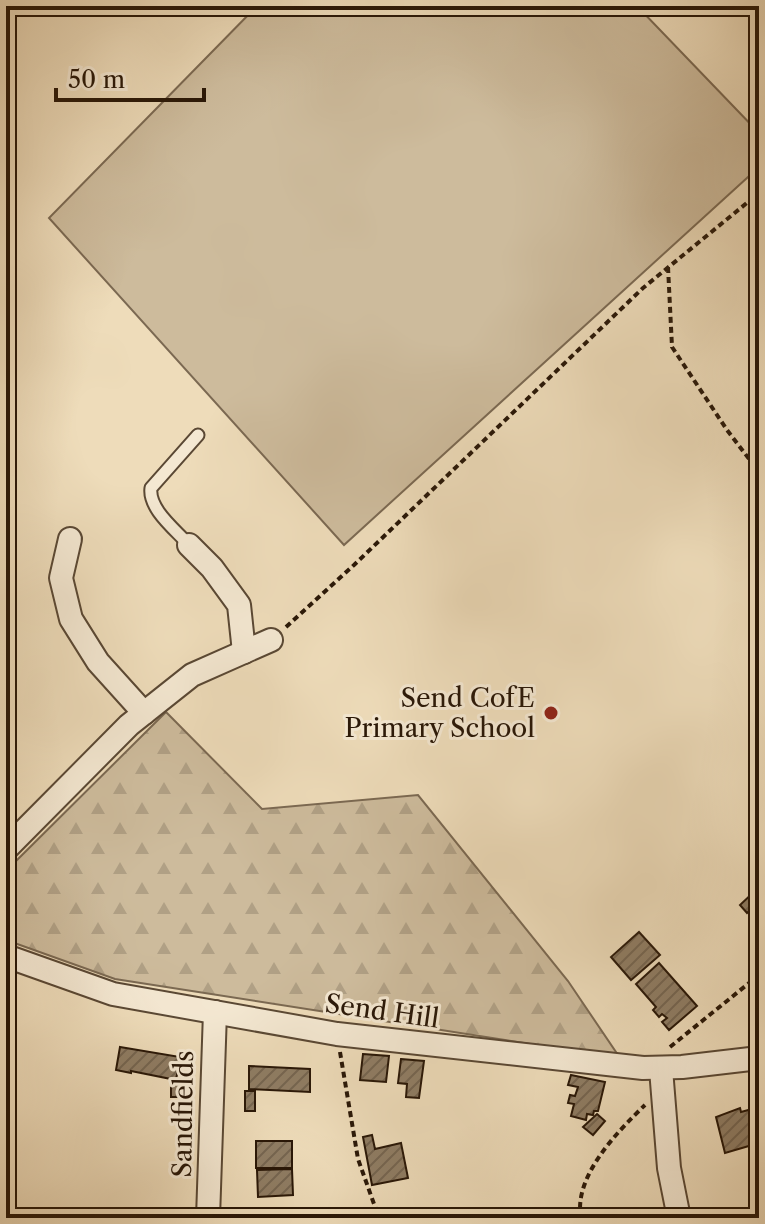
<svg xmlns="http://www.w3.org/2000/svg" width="765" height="1224" font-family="'Libre Caslon Text',serif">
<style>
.green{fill:#cdbb9c;stroke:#7b6952;stroke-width:2}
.forest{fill:url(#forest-firs);stroke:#7b6952;stroke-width:2}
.building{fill:url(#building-hatch);stroke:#291707;stroke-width:2}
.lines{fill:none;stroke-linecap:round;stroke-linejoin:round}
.service-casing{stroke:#5a4834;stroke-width:15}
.minor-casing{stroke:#5a4834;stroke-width:26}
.path{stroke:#291707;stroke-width:4;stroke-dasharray:6 4;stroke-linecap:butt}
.service{stroke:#f4e8d2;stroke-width:11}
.minor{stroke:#f4e8d2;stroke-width:22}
.poi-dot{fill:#8f2418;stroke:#f4e8d2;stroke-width:3}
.labels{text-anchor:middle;stroke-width:6;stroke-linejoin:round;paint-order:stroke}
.poi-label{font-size:26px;fill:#291707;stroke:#f4e8d2;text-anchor:end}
.street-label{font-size:26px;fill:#291707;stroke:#f4e8d2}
</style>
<defs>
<pattern id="forest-firs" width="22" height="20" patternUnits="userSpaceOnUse" patternTransform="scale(2)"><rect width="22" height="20" fill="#cdbb9c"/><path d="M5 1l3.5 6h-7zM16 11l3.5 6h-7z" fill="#b0a085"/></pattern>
<pattern id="building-hatch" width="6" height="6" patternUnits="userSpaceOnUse" patternTransform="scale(2)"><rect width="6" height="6" fill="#8f7d64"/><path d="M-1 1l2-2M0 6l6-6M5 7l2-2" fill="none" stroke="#756550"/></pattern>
</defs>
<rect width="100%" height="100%" fill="#eedcba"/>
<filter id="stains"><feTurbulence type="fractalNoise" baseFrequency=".0025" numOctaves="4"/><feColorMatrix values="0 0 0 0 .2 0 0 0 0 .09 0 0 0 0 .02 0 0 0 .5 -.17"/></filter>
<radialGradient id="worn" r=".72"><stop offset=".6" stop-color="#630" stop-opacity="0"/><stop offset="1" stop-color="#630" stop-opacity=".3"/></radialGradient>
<path class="green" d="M257,6H637L759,133V167L344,545L49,218Z"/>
<path class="forest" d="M166,712L262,809L418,795L568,981L620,1058L115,979L6,940V871Z"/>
<g class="building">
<path d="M759,887V920L750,910L747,913L740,905Z"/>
<path d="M639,932L660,955L631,980L611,957Z"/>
<path d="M659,963L697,1006L669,1030L662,1022L667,1018L662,1014L659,1017L653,1010L656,1007L636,984Z"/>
<path d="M120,1047L180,1057L176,1080L131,1071V1073L116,1070Z"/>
<path d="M363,1054L389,1056L386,1082L360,1080Z"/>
<path d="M401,1059L424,1061L419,1098L406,1097L407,1084L398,1083Z"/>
<path d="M249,1066L310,1069V1092L249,1089Z"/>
<path d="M571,1075L605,1082L598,1111H594L593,1115L587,1114L586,1120L571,1116L574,1104L568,1103L570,1095L575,1096L578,1087L568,1085Z"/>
<path d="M171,1081L181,1082V1097H171Z"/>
<rect x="245" y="1091" width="10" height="20"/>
<path d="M740,1108L741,1112L752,1109L759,1143L725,1153L716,1117Z"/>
<path d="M597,1114L605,1121L593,1135L583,1127Z"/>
<path d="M372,1135L375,1149L401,1143L408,1178L372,1185L363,1137Z"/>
<rect x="256" y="1141" width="36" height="27"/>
<path d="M292,1169L293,1195L258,1197L257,1170Z"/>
</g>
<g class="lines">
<defs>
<path id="service" d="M189,545C176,530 148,509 151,488L198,435"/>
<g id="minor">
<path d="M70,539L61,578L71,619L98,662L144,713"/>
<path d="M189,545L212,568L239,605L244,652"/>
<path d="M6,849L129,725L192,675L271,640"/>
<path d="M6,956L113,994L337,1034L643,1068L682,1067L759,1058"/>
<path d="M661,1069L669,1168L679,1218"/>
<path d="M208,1218L215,1012"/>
</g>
</defs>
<use href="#service" class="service-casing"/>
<use href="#minor" class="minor-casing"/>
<g class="path">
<path d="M668,267L672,347L727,430L759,472"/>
<path d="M286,627L354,565L643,288L759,193"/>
<path d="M670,1047L759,975"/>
<path d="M340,1052L358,1159L379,1218"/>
<path d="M581,1218C573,1177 617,1132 645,1105"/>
</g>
<use href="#service" class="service"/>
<use href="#minor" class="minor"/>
</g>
<circle class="poi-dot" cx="551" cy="713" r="8"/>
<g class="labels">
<g class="poi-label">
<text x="535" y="707">Send CofE<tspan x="535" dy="30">Primary School</tspan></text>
</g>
<g class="street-label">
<text transform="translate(382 1011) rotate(8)" y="9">Send Hill</text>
<text transform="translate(183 1114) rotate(-89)" y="9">Sandfields</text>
</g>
</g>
<rect width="765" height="1224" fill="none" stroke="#eedcba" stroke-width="32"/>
<rect x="8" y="8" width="749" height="1208" fill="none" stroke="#291707" stroke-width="4"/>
<rect x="16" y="16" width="733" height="1192" fill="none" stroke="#291707" stroke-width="2"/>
<path d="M56 88v12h148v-12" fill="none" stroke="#291707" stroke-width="4"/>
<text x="68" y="88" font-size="24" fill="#291707" stroke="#f4e8d2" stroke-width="6" paint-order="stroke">50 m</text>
<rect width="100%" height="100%" filter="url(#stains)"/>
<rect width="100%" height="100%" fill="url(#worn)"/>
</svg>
